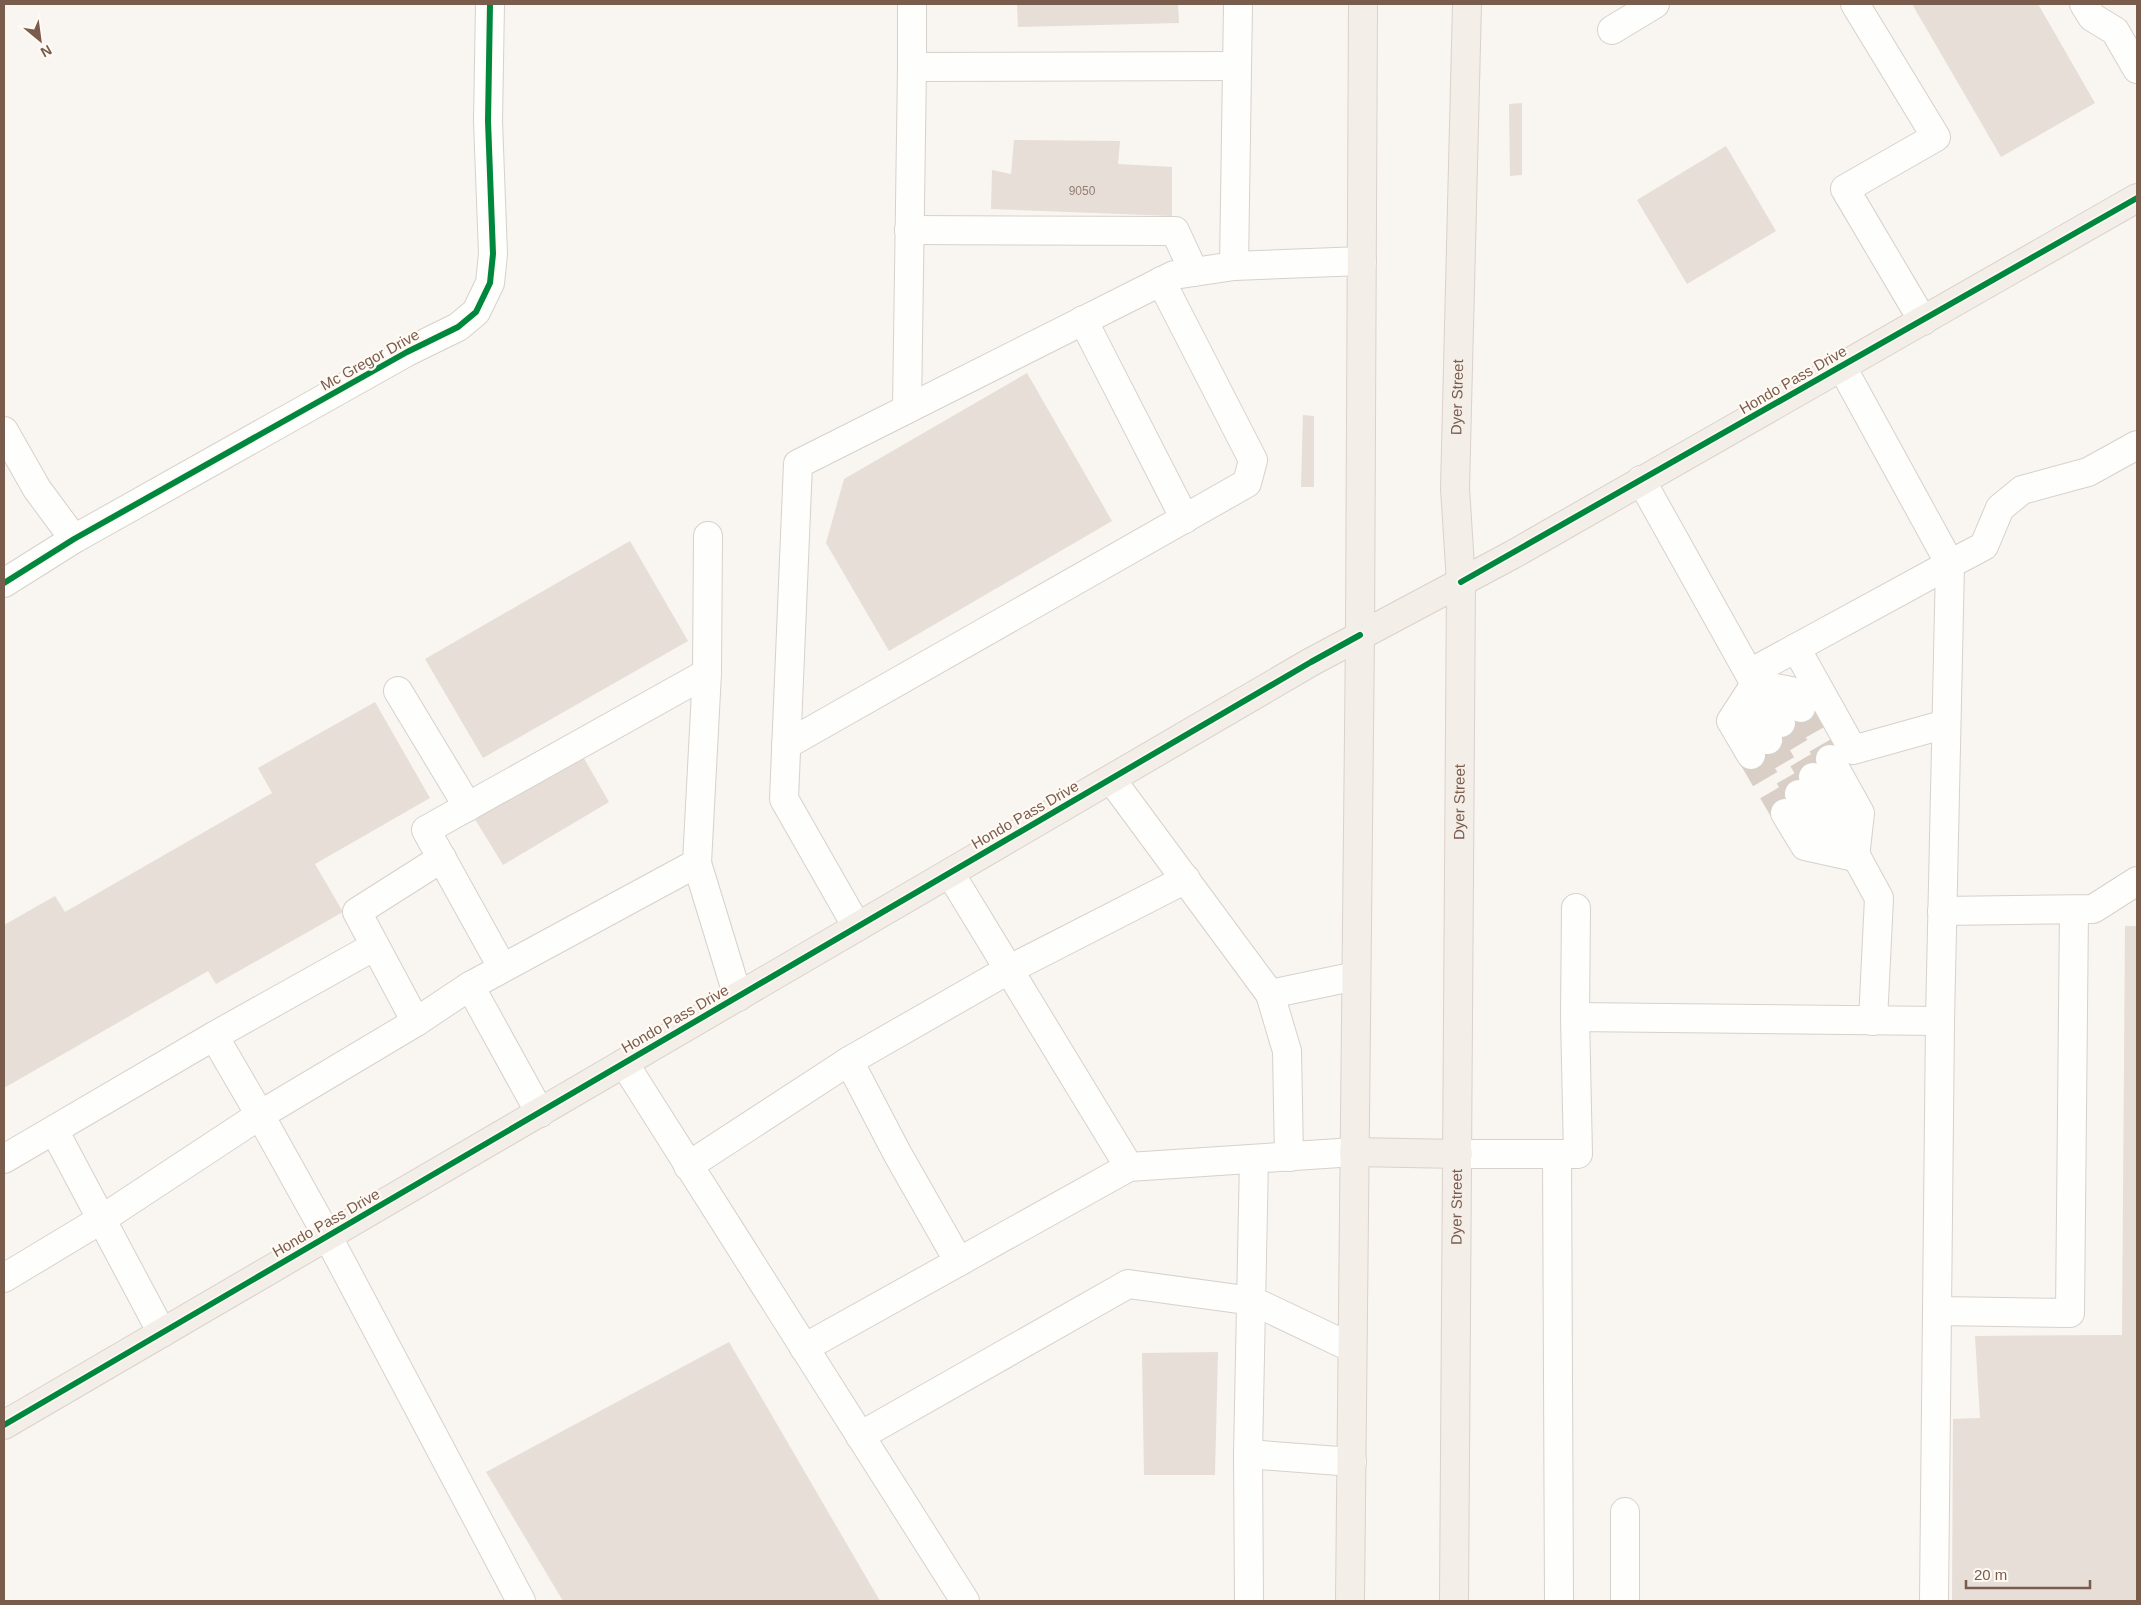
<svg xmlns="http://www.w3.org/2000/svg" width="2141" height="1605" font-family="Arial,sans-serif">
<style>
.building{fill:#e6ded7}
.lines{fill:none;stroke-linecap:round;stroke-linejoin:round}
.minor-tunnel{stroke:#d9cfc7;stroke-width:28;stroke-dasharray:28 14;stroke-linecap:butt}
.minor-casing{stroke:#d7d1cb;stroke-width:30}
.major-casing{stroke:#dad1cc;stroke-width:30}
.minor{stroke:#fefefd;stroke-width:28}
.major{stroke:#f3eee8;stroke-width:28}
.cycleway-casing{stroke:#fffaf3;stroke-width:9}
.cycleway{stroke:#00873e;stroke-width:6}
.labels{text-anchor:middle;stroke-width:4.5;stroke-linejoin:round;paint-order:stroke}
.number-label{font-size:12px;fill:#977e72}
.street-label{font-size:15px;fill:#7a5c4d;stroke:#fffaf3}
</style>
<rect width="100%" height="100%" fill="#f9f5f0"/>
<g class="building">
<path d="M1017,4H1178L1179,23L1018,27Z"/>
<path d="M1912,4H2038L2095,103L2001,157Z"/>
<path d="M1522,103V175L1510,176L1509,104Z"/>
<path d="M1014,140L1120,141L1118,164L1172,167V216L991,209L992,170L1011,174Z"/>
<path d="M1726,146L1776,231L1687,284L1637,200Z"/>
<path d="M1027,373L1112,521L889,651L826,543L844,479Z"/>
<path d="M1303,415L1314,416V487H1301Z"/>
<path d="M630,541L688,641L483,758L425,659Z"/>
<path d="M375,702L430,798L315,864L343,912L216,984L208,971L4,1088V925L55,896L65,912L272,793L258,768Z"/>
<path d="M581,753L609,802L503,865L473,816Z"/>
<path d="M2125,926H2137V1601H1952L1953,1419L1980,1418L1975,1336L2122,1335Z"/>
<path d="M729,1342L880,1601H563L486,1472Z"/>
<path d="M1218,1352L1215,1475H1144L1142,1353Z"/>
</g>
<g class="lines">
<g class="minor-tunnel">
<path d="M1801,708L1830,759"/>
<path d="M1781,723L1813,777"/>
<path d="M1768,740L1799,794"/>
<path d="M1751,755L1785,813"/>
</g>
<defs>
<g id="minor">
<path d="M1238,4L1234,266L1362,261"/>
<path d="M1855,4L1936,137L1845,189L1923,321"/>
<path d="M2084,4L2092,17L2115,31L2137,69"/>
<path d="M1612,30L1655,4"/>
<path d="M912,67V4"/>
<path d="M909,230L1175,231L1194,272"/>
<path d="M1083,320L1185,519"/>
<path d="M1842,367L1950,564L1984,546L2000,508L2022,490L2088,472L2137,445"/>
<path d="M907,409L912,67L1237,66"/>
<path d="M4,431L37,489L74,539"/>
<path d="M1641,480L1755,684L1767,699L1781,723"/>
<path d="M4,583L74,539L407,352L458,327L476,312L490,283L493,254L488,121L490,4"/>
<path d="M1796,648L1853,750L1946,724"/>
<path d="M1750,673L1950,564L1940,1021L1934,1601"/>
<path d="M1755,684L1754,715L1768,740"/>
<path d="M1755,684L1791,691L1801,708"/>
<path d="M398,691L468,807"/>
<path d="M786,745L1247,483L1253,460L1161,281"/>
<path d="M1751,755L1731,721L1755,684"/>
<path d="M1830,759L1860,813L1855,857"/>
<path d="M1813,777L1879,898L1873,1021"/>
<path d="M1111,779L1270,994L1287,1051L1289,1157"/>
<path d="M1799,794L1822,834L1850,853"/>
<path d="M1785,813L1805,846L1855,857"/>
<path d="M697,863L707,673L708,536"/>
<path d="M950,873L1129,1167L1354,1152"/>
<path d="M1942,911L2093,909L2137,881"/>
<path d="M857,927L784,799L798,464L1174,275L1234,266"/>
<path d="M502,967L426,830L707,673"/>
<path d="M470,986L416,1022L260,1115L328,1237L521,1601"/>
<path d="M1270,994L1356,976"/>
<path d="M1575,1017L1576,908"/>
<path d="M416,1022L357,912L442,858"/>
<path d="M214,1036L375,946"/>
<path d="M624,1063L965,1601"/>
<path d="M540,1113L470,986L697,863L738,997"/>
<path d="M54,1130L162,1333"/>
<path d="M1458,1154H1557L1559,1601"/>
<path d="M1557,1154H1578L1575,1017L1940,1021"/>
<path d="M4,1159L214,1036L260,1115L102,1219L4,1278"/>
<path d="M688,1166L849,1061"/>
<path d="M959,1262L897,1153L849,1061L1008,970L1186,879"/>
<path d="M1937,1311L2070,1313L2074,910"/>
<path d="M804,1348L1129,1167"/>
<path d="M860,1436L1128,1284L1253,1301L1352,1348"/>
<path d="M1248,1454L1352,1462"/>
<path d="M1249,1601L1248,1454L1254,1159"/>
<path d="M1625,1601V1512"/>
</g>
<g id="major">
<path d="M1354,1152L1458,1154"/>
<path d="M4,1425L1311,662L1512,555L2137,198"/>
<path d="M1350,1601L1360,635L1363,4"/>
<path id="s1" d="M1454,1601L1461,582L1455,488L1467,4"/>
</g>
</defs>
<use href="#minor" class="minor-casing"/>
<use href="#major" class="major-casing"/>
<use href="#minor" class="minor"/>
<use href="#major" class="major"/>
<defs>
<g id="cycleway">
<path d="M1461,582L2137,198"/>
<path d="M4,583L74,539L407,352L458,327L476,312L490,283L493,254L488,121L490,4"/>
<path d="M4,1425L1311,662L1360,635"/>
</g>
</defs>
<use href="#cycleway" class="cycleway-casing"/>
<use href="#cycleway" class="cycleway"/>
</g>
<g class="labels">
<g class="number-label">
<text x="1082" y="195">9050</text>
</g>
<g class="street-label">
<text transform="translate(370 360) rotate(-29)" y="5">Mc Gregor Drive</text>
<text transform="translate(1793 380) rotate(-30)" y="5">Hondo Pass Drive</text>
<text dy="5" stroke="none"><textPath href="#s1" startOffset="1204">Dyer Street</textPath></text>
<text dy="5" stroke="none"><textPath href="#s1" startOffset="799">Dyer Street</textPath></text>
<text transform="translate(1025 815) rotate(-30)" y="5">Hondo Pass Drive</text>
<text transform="translate(675 1019) rotate(-30)" y="5">Hondo Pass Drive</text>
<text dy="5" stroke="none"><textPath href="#s1" startOffset="394">Dyer Street</textPath></text>
<text transform="translate(326 1223) rotate(-30)" y="5">Hondo Pass Drive</text>
</g>
</g>
<rect width="2141" height="1605" fill="none" stroke="#7a5c4d" stroke-width="10"/>
<g transform="translate(40 40) rotate(151)" stroke="#fffaf3" stroke-width="4" paint-order="stroke">
<path d="M0-4L9 19L0 12L-9 19Z" fill="#7a5c4d"/>
<text y="-8" font-size="14" font-weight="bold" text-anchor="middle" fill="#7a5c4d">N</text>
</g>
<path d="M1966 1580v8h124v-8" fill="none" stroke="#7a5c4d" stroke-width="2.5"/>
<text x="1974" y="1580" font-size="15" fill="#7a5c4d" stroke="#fffaf3" stroke-width="4" paint-order="stroke">20 m</text>
</svg>
